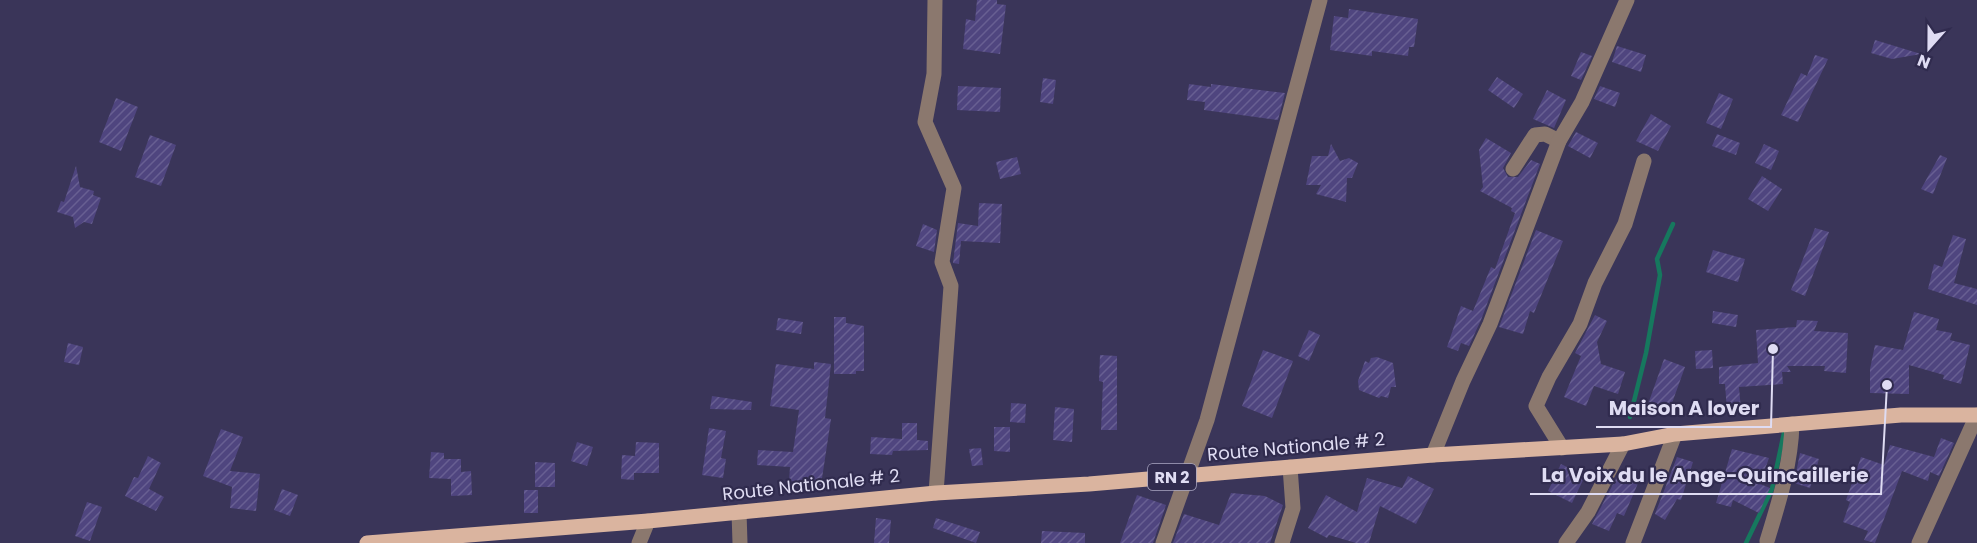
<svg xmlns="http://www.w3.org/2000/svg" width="1977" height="543" font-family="Poppins,sans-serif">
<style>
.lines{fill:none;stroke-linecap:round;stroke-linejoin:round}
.stream{stroke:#16785e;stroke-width:4.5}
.building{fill:url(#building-hatch)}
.minor{stroke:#8b786e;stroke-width:15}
.major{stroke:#dab49f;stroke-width:15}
.labels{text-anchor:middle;stroke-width:4.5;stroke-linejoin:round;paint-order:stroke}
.shield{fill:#302b4e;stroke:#aaa7c2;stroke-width:1.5}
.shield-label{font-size:16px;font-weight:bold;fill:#dfdcf3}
.street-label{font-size:18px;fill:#dfdcf3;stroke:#302b4e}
.leader{fill:none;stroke:#dfdcf3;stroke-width:2}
.callout-dot{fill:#dfdcf3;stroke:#302b4e;stroke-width:2}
.callout-label{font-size:20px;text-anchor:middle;font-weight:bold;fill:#dfdcf3;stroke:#302b4e;stroke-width:4.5;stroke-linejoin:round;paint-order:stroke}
</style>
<defs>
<pattern id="building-hatch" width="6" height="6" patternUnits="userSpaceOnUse" patternTransform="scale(1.5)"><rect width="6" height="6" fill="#4f457f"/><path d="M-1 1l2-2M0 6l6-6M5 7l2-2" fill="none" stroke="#685f92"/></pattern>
</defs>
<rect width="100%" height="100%" fill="#3a3559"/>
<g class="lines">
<g class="stream">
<path d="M1630,417L1646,353L1660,275L1657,259L1673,224"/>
<path d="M1746,543L1772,489L1785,428"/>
</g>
</g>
<g class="building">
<path d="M977,0H997V4L1006,5L1000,54L963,49L966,19L975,21Z"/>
<path d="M1349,9L1418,19L1414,47H1409L1408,56L1372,51V56L1330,50L1334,16L1348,18Z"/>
<path d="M1875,40L1921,54L1892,59L1871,53Z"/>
<path d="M1617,46L1646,55L1641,72L1612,62Z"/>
<path d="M1581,52L1592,56L1581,80L1571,76Z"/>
<path d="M1815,55L1828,59L1798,122L1781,115L1801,73L1807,76Z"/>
<path d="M1497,77L1523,94L1514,108L1488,90Z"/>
<path d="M1043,78L1056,80L1053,104L1040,102Z"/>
<path d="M1189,84L1211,87V84L1285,93L1278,120L1204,110L1205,102L1187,100Z"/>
<path d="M958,86L1001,88L1000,112L957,110Z"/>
<path d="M1600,86L1620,93L1615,107L1594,99Z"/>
<path d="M1547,90L1566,100L1554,128L1533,119Z"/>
<path d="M1719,93L1733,99L1721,129L1706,123Z"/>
<path d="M116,98L138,107L121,151L99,142Z"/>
<path d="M1651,114L1671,126L1658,151L1636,141Z"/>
<path d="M1576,132L1598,143L1590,158L1568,146Z"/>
<path d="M1717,134L1740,143L1736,155L1712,146Z"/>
<path d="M150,135L176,145L161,186L135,177Z"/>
<path d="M1486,138L1511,153L1503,168L1508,177H1518L1531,160L1540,164L1481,320L1469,346L1461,343L1458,351L1447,347L1461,306L1473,311L1491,267L1495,269L1515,213L1511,211L1512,208L1480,191L1483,187L1479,150Z"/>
<path d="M1331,144L1340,161L1349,158L1358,163L1352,178H1347L1346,202L1316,194L1321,185H1306L1312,156H1328Z"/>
<path d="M1764,144L1779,151L1771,170L1755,163Z"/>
<path d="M1940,155L1947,158L1933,194L1921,189Z"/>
<path d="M1017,157L1021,174L1000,179L996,162Z"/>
<path d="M76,166L80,187L94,191L93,195L101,198L92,224L84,222L75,228L73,217L57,212L61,201L64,202Z"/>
<path d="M1762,176L1782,189L1768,211L1748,199Z"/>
<path d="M979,203L1002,204L1000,243L961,241L959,264L953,263L958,223L978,226Z"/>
<path d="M923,224L937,230L934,252L916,246Z"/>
<path d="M1815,228L1829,232L1805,296L1791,290Z"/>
<path d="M1536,230L1563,241L1534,313L1530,311L1523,334L1499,327Z"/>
<path d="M1953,235L1966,239L1954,283L1977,289V305L1928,289L1934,264L1942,267Z"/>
<path d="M1713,250L1745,259L1738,282L1706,272Z"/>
<path d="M1713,311L1738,315L1736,327L1712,323Z"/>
<path d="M1914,312L1939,319L1936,330L1952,333L1950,340L1970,345L1961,384L1943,379L1944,375L1909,365V394L1870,393V369L1875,345L1903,350Z"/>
<path d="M1595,315L1607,321L1597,342L1601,364L1625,372L1618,394L1594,386L1586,406L1564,397L1581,356L1575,353Z"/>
<path d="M834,317H846V323L864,326V371H856V374H834Z"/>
<path d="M778,318L803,322L801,334L776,330Z"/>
<path d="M1797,320L1818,321L1814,331L1848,333L1846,373L1824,371L1825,366H1787L1791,372H1782L1783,384L1739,387L1741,410L1727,411L1725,384H1719V367L1758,363L1756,330L1796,327Z"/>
<path d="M1309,330L1320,335L1309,361L1298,356Z"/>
<path d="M68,343L83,347L79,365L64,362Z"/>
<path d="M1263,350L1293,361L1272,418L1242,406Z"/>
<path d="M1712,350L1713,368L1696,369L1695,351Z"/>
<path d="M1100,355L1117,356V430H1101L1103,382L1099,381Z"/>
<path d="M1377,357L1393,363L1396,387H1391L1388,398L1381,396L1379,398L1359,390L1358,381L1365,361L1369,363L1371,358Z"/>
<path d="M1664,359L1685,367L1667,417L1646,410Z"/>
<path d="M814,362L831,364L825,418L831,419L821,485L789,481L790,467L757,465L758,450L793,452L799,410L770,406L776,364L814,369Z"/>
<path d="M712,396L752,402L751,410L710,409Z"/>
<path d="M1011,403L1026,404L1025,423L1010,422Z"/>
<path d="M1055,407L1074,409L1072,442L1053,440Z"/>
<path d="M902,423H917V440L928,441V450L893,451L892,455L870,454L871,437L902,439Z"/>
<path d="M994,427H1010V452L994,451Z"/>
<path d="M709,428L726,431L721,458L726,459L723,478L702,475Z"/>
<path d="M221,429L243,437L230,471L260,474L256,511L230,508L232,487L203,476Z"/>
<path d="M1941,438L1954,443L1939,476L1930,472L1928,481L1902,471L1875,543L1864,540L1868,531L1843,522L1850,502L1846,500L1861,457L1884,465L1890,445L1934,457Z"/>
<path d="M577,442L593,447L587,466L571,461Z"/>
<path d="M636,442L659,443V473H634V480L621,479L622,455L635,456Z"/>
<path d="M981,448L983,465L972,466L969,449Z"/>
<path d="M1732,449L1769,458L1760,484L1770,488L1759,513L1733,500L1731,507L1716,503Z"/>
<path d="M431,452L444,453V459H461V472L471,471L472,495L451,496V479L429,478Z"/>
<path d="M1800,453L1819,459L1810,488L1794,483Z"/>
<path d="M148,456L161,463L149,489L164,497L156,511L125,496L134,477L138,478Z"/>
<path d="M1677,457L1693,462L1681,500L1677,499L1665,520L1655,514Z"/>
<path d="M535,462L555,463V487H535Z"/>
<path d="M1561,464L1585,476L1572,503L1548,491Z"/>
<path d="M1619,473L1639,481L1624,516L1617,513L1609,531L1592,524Z"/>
<path d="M1408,476L1434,489L1416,524L1380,506L1369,543H1356L1329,535L1327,538L1308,528L1326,495L1357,512L1367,478L1402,488Z"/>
<path d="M282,489L298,495L290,516L274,510Z"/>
<rect x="524" y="490" width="14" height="23"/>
<path d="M1231,493L1265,496L1283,505L1270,543H1173L1184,514L1219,525Z"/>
<path d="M1137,495L1166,505L1153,543H1120Z"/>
<path d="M87,502L102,507L90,541L75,536Z"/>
<path d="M876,518L891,520L889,543H874Z"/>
<path d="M936,518L980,532L976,543L933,528Z"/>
<path d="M1042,531L1085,533V543H1041Z"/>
</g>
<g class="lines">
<g class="minor">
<path d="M935,0L934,74L925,122L954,188L942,262L951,286L936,493"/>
<path d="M1513,169L1535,135L1545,134L1559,141"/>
<path d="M1562,448L1536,406L1549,377L1580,324L1595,283L1625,224L1644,161"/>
<path d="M1433,455L1463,381L1490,324L1559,141L1582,102L1627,0"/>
<path d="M739,512L740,543"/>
<path d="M1767,541C1779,502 1791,464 1792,424"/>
<path d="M639,543L648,521"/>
<path d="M1163,543L1207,420L1320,0"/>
<path d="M1282,543L1293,508L1290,467"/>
<path d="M1566,543L1588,512L1623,444"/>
<path d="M1633,543L1675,434"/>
<path d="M1919,543L1977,415"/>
</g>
<path class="major" d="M367,543L648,521L936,493L1089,484L1433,455L1623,444L1675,434L1901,415H1977"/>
</g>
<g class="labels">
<rect class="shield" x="1148" y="464" width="48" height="26" rx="4.5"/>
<g class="shield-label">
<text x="1172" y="483">RN 2</text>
</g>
<g class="street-label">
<text transform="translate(1296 447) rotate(-5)" y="6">Route Nationale # 2</text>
<text transform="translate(811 485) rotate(-6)" y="6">Route Nationale # 2</text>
</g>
</g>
<path class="leader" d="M1773 349L1771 427H1596M1887 385L1881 494H1530"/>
<g class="callout-dot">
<circle cx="1773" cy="349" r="6"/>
<circle cx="1887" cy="385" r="6"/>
</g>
<g class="callout-label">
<text x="1684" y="415">Maison A lover</text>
<text x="1705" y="482">La Voix du le Ange-Quincaillerie</text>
</g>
<g transform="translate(1929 48) rotate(201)" stroke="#302b4e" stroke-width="4.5" paint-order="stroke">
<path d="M0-4.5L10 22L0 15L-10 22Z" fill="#dfdcf3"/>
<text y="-9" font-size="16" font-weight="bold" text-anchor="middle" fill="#dfdcf3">N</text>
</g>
</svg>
